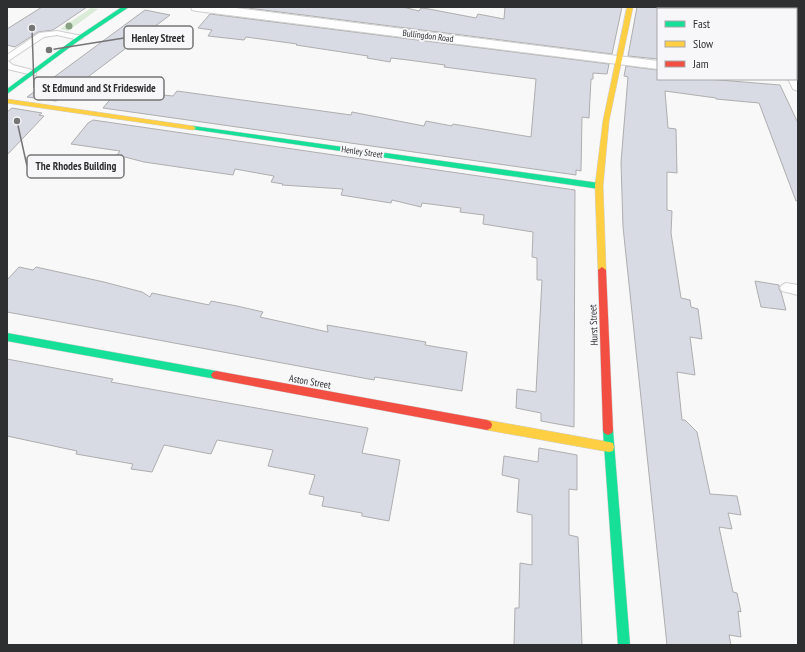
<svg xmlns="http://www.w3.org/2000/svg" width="805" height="652" font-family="'PT Sans Narrow',sans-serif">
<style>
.green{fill:#daebd7}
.building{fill:#d8dae4;stroke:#aeaeaf}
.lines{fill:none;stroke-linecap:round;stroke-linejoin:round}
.lane-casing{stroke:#cececf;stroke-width:2}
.street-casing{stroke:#cececf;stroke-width:2}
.fast-casing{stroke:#cececf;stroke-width:1}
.slow-casing{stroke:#cececf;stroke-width:1}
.jam-casing{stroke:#cececf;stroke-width:1}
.path{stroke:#dedede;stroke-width:1.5;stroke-dasharray:1.5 2;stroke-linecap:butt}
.lane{fill:#fefefe;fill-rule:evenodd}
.street{fill:#fefefe;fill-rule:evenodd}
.fast{fill:#16e098;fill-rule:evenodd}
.slow{fill:#ffcf43;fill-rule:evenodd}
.jam{fill:#f24e42;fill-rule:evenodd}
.tree{fill:#87a182}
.labels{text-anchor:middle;stroke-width:3.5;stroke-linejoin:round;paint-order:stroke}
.far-street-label{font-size:9px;fill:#2e2f30;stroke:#f7f7fa}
.street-label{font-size:10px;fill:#2e2f30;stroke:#f7f7fa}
.leader{fill:none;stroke:#757576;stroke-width:1.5}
.callout-dot{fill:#757576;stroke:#f7f7fa;stroke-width:1.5}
.callout{fill:#f7f7fa;stroke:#757576;stroke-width:1.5}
.callout-label{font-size:11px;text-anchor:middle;font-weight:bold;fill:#2e2f30}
</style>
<rect width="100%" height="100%" fill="#f8f8f9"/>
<path class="green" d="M91,8L98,9L68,31L60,29Z"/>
<g class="building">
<path d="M42,7H87L53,30L38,32L15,47L7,45V29Z"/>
<path d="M240,7H403L419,11L421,8L429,9L476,18L478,14L504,19L505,7H622L612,54Z"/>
<path d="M637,7H658V59L628,56Z"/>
<path d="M145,10L170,15L56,101L27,97Z"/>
<path d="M210,14L609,64L607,74L593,73V79H591L589,118L582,117L581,171L576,170V175L103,108L113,96L128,98L134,92L173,96L177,91L351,115L352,112L424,126L426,121L452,126L453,124L531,137L536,79L444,67L445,65L408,60L391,58L390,62L367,58L368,56L296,45L297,44L246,37L244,40L208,36L212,30L198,28Z"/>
<path d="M626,66L658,70V79H707L780,85L798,123V201H796L759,103L716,99V98L665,91L668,128L676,129L677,173L667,172V210L672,211L671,233L681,298L690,300L691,307L698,309L702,339L690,337L695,375L677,372L682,420H685L697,432L710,494L737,496L741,515L728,513L732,529L719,527L733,592L737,593L741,612L738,611L741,637L729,635L731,645H667L623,227L621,162L628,77L624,76Z"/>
<path d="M12,108L42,113L39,115L44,116L7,155V112Z"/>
<path d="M93,120L575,190L574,427L541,421V413L516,408L517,389L536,392L542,280H537V258L532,257L533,232L483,224L484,215L460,212L461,208L422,203L421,207L392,200L391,203L341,195L343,189L282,185L283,184L271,182L274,176L235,169L233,175L144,162L117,155L120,151L71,144L88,123Z"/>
<path d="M19,267L33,270L36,267L104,282L142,292L150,297L152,293L209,305L211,301L237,306L263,312L260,317L328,332L327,325L426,342L425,345L467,352L462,391L375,377L374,380L7,312V280Z"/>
<path d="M755,281L779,285V289L781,292L786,310L761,307Z"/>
<path d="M7,359L113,379L111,382L368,428L362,453L400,460L389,521L362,516V513L322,506L324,497L309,494L315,475L268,466L273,450L217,440L211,454L164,445L152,472L131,469L133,464L76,454L77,451L7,436Z"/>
<path d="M539,448L577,455V490L569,489V535L578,537L582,645H514L515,608H519L520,563L532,565V515L517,512L519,479L502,475L504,456L538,462Z"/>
</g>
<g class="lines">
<defs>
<g id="lane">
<path d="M57,31L82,36L83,38L79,40L57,35L44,37L8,61L13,65L36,71V75H33L7,69V55L39,33Z"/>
<path d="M786,283L798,285V295L782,291L780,288L782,285Z"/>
</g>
<g id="street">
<path d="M191,7H228L658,61V69L197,11L192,10Z"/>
<path d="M786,7H798V10L796,12V9H786Z"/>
<rect x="796" y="22" width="2" height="18"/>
<path d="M796,75H798V91L793,89L788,79H796Z"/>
</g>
<g id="fast">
<path d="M122,7H129L81,39L7,94V89L77,37Z"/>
<path d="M193,126L599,183L603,186L599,189L191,129V127Z"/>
<path d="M7,333L216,371L219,372L221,375L219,378L216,379L7,341Z"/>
<path d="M608,425L612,427L613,430L630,645H618L603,430L604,427Z"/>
</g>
<g id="slow">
<path d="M627,7H633L609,121L603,186L606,270L602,273L598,270L595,186L603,121Z"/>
<path d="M7,99L193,126L196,128L193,130L7,103Z"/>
<path d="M487,420L609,442L613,443L614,447L613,451L609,452L487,430L483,428L482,425L483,422Z"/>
</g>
<g id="jam">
<path d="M602,267L606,270L613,430L612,433L608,435L604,433L603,430L598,270Z"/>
<path d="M216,371L487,420L491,422L492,425L491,428L487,430L216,379L213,378L211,375L213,372Z"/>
</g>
</defs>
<use href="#lane" class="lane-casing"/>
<use href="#street" class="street-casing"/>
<use href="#fast" class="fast-casing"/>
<use href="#slow" class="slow-casing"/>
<use href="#jam" class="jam-casing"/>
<path class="path" d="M645,20L658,22"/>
<use href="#lane" class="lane"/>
<use href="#street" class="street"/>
<use href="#fast" class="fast"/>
<use href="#slow" class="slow"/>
<use href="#jam" class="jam"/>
</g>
<circle class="tree" cx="69" cy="26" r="3.5"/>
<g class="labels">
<g class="far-street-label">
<text transform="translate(428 36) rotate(7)" y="3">Bullingdon Road</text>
<text transform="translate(362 152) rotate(8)" y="3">Henley Street</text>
</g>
<g class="street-label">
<text transform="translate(593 325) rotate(-92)" y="4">Hurst Street</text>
<text transform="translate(310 381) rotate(10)" y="4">Aston Street</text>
</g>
</g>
<path class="leader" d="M49 50L124 38M32 28L34 88M17 121L27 166"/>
<g class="callout-dot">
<circle cx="49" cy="50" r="4"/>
<circle cx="32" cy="28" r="4"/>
<circle cx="17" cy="121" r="4"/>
</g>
<g class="callout">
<rect x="124" y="26" width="69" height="23" rx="4"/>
<rect x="34" y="77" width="130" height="23" rx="4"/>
<rect x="27" y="155" width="97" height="23" rx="4"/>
</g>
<g class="callout-label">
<text x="158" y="42">Henley Street</text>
<text x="99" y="92">St Edmund and St Frideswide</text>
<text x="76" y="170">The Rhodes Building</text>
</g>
<rect width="805" height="652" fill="none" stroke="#2e2f30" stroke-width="16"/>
<rect x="657" y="8" width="140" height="72" fill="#f7f7fa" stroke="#a7a7a9"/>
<rect x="665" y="21" width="20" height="6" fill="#16e098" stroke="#a7a7a9"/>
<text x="693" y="28" font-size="12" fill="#2e2f30">Fast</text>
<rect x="665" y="41" width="20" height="6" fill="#ffcf43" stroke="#a7a7a9"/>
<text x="693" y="48" font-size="12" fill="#2e2f30">Slow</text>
<rect x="665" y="61" width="20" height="6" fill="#f24e42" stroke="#a7a7a9"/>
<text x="693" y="68" font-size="12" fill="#2e2f30">Jam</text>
</svg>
